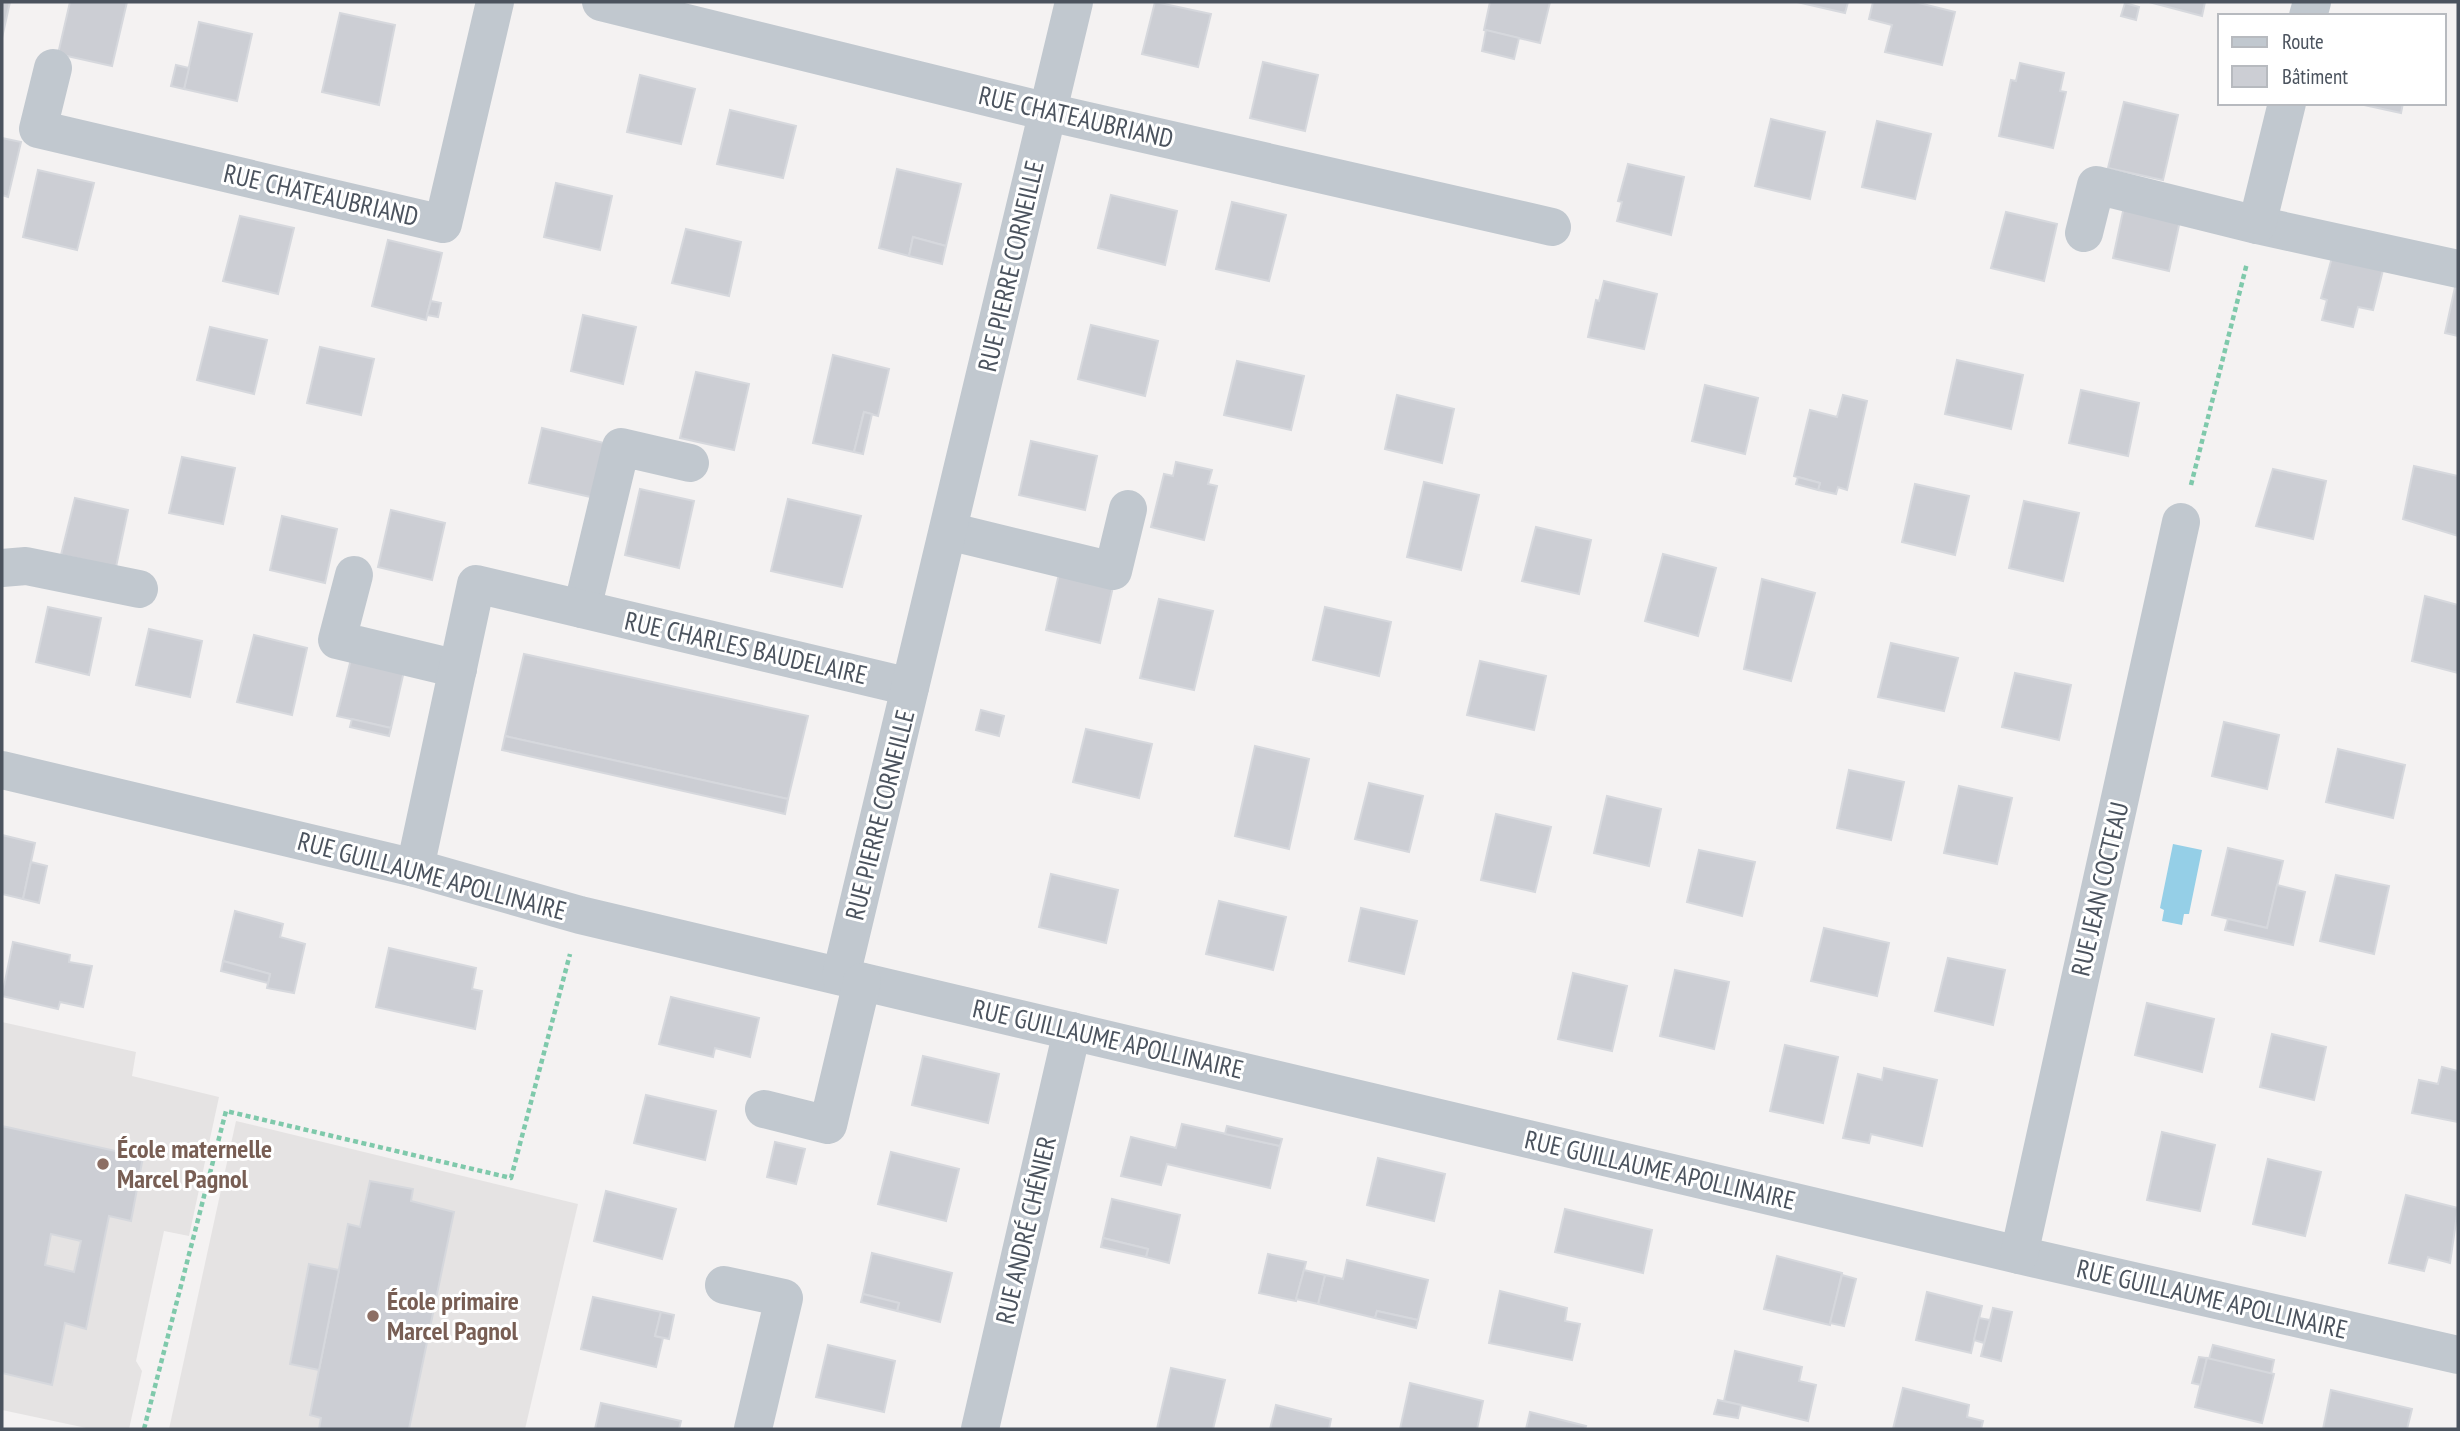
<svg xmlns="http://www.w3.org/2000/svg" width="2460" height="1431" font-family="'PT Sans Narrow',sans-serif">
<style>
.education{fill:#e5e3e3}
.water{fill:#95cfe7}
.building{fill:#ccced4;stroke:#d6d8dd;stroke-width:2;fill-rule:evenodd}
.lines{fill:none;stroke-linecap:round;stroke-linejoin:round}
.path{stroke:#7fc9ab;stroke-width:4.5;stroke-dasharray:5 3.5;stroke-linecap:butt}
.minor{stroke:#c1c8cf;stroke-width:38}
.education-dot{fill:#8d6e63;stroke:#fff;stroke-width:2.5}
.labels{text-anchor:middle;stroke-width:6;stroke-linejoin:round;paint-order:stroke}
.street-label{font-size:26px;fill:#4b535e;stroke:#fff}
.education-label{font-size:26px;font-weight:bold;fill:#785e54;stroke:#fff;text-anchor:start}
</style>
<rect width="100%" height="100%" fill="#f4f2f2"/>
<g class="education">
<path d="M2,1022L136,1052L132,1076L219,1097L189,1236L164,1231L136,1361L142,1371L129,1429H91L2,1410Z"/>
<path d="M236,1121L578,1204L525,1429H169Z"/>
</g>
<path class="water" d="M2173,844L2202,850L2189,914H2184L2182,925L2162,921L2164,910L2160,908Z"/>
<g class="building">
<path d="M2,2H10L2,38Z"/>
<path d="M70,2H127L112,66L58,54Z"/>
<path d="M1155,2L1211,14L1198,67L1142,54Z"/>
<path d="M1490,2H1550L1540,43L1484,30Z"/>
<path d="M1797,2H1848L1845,13Z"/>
<path d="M1873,2H1915L1955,12L1942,65L1885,52L1892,25L1869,19Z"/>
<path d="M2149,2H2205L2202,16Z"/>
<path d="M2125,3L2139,7L2136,20L2121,16Z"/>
<path d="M340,13L395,25L379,105L322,92Z"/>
<path d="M199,22L252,34L237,101L184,89Z"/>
<path d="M1486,30L1519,38L1514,59L1482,51Z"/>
<path d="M1263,62L1318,75L1305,131L1250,118Z"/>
<path d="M2020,63L2064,73L2060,91L2066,92L2053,148L1999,136L2011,80L2016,81Z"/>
<path d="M176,65L189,68L184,89L171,86Z"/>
<path d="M640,75L695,89L681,144L627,132Z"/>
<path d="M2124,102L2178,115L2163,180L2108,168Z"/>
<path d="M2355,103H2403L2401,113Z"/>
<path d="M730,110L796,126L783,178L717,164Z"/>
<path d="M1771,119L1825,132L1810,199L1755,186Z"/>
<path d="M1877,121L1931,134L1915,199L1862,187Z"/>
<path d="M2,138L21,142L8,197L2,195Z"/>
<path d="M1628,164L1684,177L1671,235L1617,221L1622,202L1618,201Z"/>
<path d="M897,169L961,184L946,246L913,237L909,256L879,248Z"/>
<path d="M38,170L94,183L77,250L23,237Z"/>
<path d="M556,183L612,196L600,250L544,237Z"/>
<path d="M1111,195L1177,211L1165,265L1098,248Z"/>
<path d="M1232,202L1286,215L1269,281L1216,269Z"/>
<path d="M2125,202L2181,216L2169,271L2113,258Z"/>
<path d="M2006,212L2057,224L2044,281L1991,268Z"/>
<path d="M240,216L294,228L278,294L223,281Z"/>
<path d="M686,229L741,242L729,296L672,283Z"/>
<path d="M913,237L946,246L942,264L909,256Z"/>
<path d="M388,240L442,253L426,320L372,306Z"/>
<path d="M2334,250L2385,262L2373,310L2358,307L2353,327L2322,320L2327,300L2321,298Z"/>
<path d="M2457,278H2458V336L2445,333Z"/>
<path d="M1604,281L1657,294L1644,349L1588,337L1596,300L1599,301Z"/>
<path d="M431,301L441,303L438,317L427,315Z"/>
<path d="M583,315L636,327L623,384L571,371Z"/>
<path d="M1091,325L1158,341L1145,396L1078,379Z"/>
<path d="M210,327L267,340L254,394L197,380Z"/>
<path d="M320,347L374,359L361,415L307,403Z"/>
<path d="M833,355L889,369L878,416L864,412L854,452L813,443Z"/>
<path d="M1957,360L2023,375L2011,429L1945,414Z"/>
<path d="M1237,361L1304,376L1291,430L1224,415Z"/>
<path d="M696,372L749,384L734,450L680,438Z"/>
<path d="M1705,385L1758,398L1745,454L1692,441Z"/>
<path d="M2081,390L2139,403L2128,456L2069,443Z"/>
<path d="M1397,395L1454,409L1442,463L1385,449Z"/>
<path d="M1843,395L1867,401L1847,490L1838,487L1836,494L1818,490L1820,483L1794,476L1810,410L1837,417Z"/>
<path d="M864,412L872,414L863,454L854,452Z"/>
<path d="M542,428L608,444L595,498L529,483Z"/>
<path d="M1031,441L1097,456L1085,510L1019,495Z"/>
<path d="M182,457L235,468L223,524L169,513Z"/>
<path d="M1176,462L1212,470L1208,484L1217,486L1204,540L1151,527L1164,474L1173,476Z"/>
<path d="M2414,466L2458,476V536L2403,519Z"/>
<path d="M2273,469L2326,481L2313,539L2256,526Z"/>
<path d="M1798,477L1820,483L1818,490L1796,484Z"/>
<path d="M1424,482L1479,495L1461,570L1407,557Z"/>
<path d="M1915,484L1969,496L1955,555L1902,542Z"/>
<path d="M640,489L694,501L679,568L625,555Z"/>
<path d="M75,498L128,510L116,567L61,555Z"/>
<path d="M788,499L861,516L842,587L771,571Z"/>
<path d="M2024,501L2079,513L2063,581L2009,568Z"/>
<path d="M391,510L445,523L432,580L378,567Z"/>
<path d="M282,516L337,529L325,583L270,570Z"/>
<path d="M1536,527L1591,540L1579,594L1522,581Z"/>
<path d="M1663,554L1716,568L1698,636L1645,621Z"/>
<path d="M1059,574L1113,587L1100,643L1046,630Z"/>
<path d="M1762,579L1815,593L1791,681L1744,669Z"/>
<path d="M2425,596L2458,605V673L2412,661Z"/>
<path d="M1159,599L1213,611L1194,690L1140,678Z"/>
<path d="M48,607L101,618L89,675L36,662Z"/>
<path d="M1325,607L1391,622L1379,676L1313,660Z"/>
<path d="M149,629L202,641L190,697L136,685Z"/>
<path d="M254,635L307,648L292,715L237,702Z"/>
<path d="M1891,643L1958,658L1944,711L1878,697Z"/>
<path d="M524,654L808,716L788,799L505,736Z"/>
<path d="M351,659L404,671L391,728L337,716Z"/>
<path d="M1480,661L1546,676L1534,730L1467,715Z"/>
<path d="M2015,673L2071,685L2059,740L2002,727Z"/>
<path d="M981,710L1004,716L999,736L976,730Z"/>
<path d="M352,719L391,728L389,736L350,727Z"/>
<path d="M2224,722L2279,735L2267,789L2212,776Z"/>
<path d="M1086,729L1152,744L1139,798L1073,782Z"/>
<path d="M505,736L788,799L785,814L502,750Z"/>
<path d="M1255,746L1309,759L1289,849L1235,836Z"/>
<path d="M2338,749L2405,765L2393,818L2326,802Z"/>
<path d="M1849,770L1904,782L1891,840L1837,828Z"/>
<path d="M1369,783L1423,796L1409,852L1355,839Z"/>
<path d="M1959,786L2012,798L1997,864L1944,853Z"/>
<path d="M1607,796L1661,809L1649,866L1594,853Z"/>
<path d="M1496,814L1551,827L1535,892L1481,880Z"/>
<path d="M2,835L35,843L23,899L2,894Z"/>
<path d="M2228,848L2283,861L2267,928L2212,915Z"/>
<path d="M1699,850L1755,862L1742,916L1687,902Z"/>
<path d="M31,862L47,866L39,903L23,899Z"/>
<path d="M1051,874L1118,890L1106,943L1039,927Z"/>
<path d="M2336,875L2389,886L2374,954L2320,941Z"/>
<path d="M2277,885L2305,892L2293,945L2225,930L2228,919L2267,928Z"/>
<path d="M1219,901L1286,917L1273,970L1206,954Z"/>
<path d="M1361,908L1417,921L1404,974L1349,961Z"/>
<path d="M235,911L283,924L280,937L305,944L294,993L267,988L270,974L223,961Z"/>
<path d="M1824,928L1889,943L1877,996L1811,981Z"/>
<path d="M13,942L70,955L69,962L92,966L83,1007L60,1002L58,1009L2,996Z"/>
<path d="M389,948L476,968L472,989L482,991L475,1029L376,1007Z"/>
<path d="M1948,958L2005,970L1993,1025L1935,1011Z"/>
<path d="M223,961L270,974L268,983L221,971Z"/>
<path d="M1675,970L1729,982L1714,1049L1660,1036Z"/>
<path d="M1573,973L1627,986L1612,1051L1558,1039Z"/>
<path d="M671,997L759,1018L750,1057L715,1048L713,1057L659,1044Z"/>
<path d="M2147,1003L2214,1019L2202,1072L2135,1055Z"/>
<path d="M2272,1034L2326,1047L2314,1100L2260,1087Z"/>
<path d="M1785,1045L1838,1057L1823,1123L1770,1111Z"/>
<path d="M923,1056L999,1074L988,1123L912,1105Z"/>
<path d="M2442,1067L2458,1071V1122L2412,1113L2419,1080L2438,1084Z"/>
<path d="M1884,1068L1937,1080L1922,1146L1871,1134L1869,1143L1843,1138L1858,1074L1882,1080Z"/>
<path d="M646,1095L716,1111L705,1160L634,1143Z"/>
<path d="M1182,1124L1280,1146L1270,1188L1167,1164L1161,1185L1121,1176L1131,1137L1176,1148Z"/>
<path d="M2,1126L143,1157L131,1221L109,1216L86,1329L65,1323L52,1385L2,1373ZM51,1234L81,1241L74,1272L45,1265Z"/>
<path d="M1227,1126L1282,1139L1280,1146L1225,1134Z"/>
<path d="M2162,1132L2215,1145L2200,1211L2147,1200Z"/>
<path d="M775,1142L805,1149L796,1184L767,1177Z"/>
<path d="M891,1152L959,1169L946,1221L878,1204Z"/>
<path d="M1378,1158L1445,1174L1434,1221L1367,1205Z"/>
<path d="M2268,1159L2321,1172L2305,1236L2253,1224Z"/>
<path d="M370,1181L413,1189L411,1201L454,1212L409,1429H319L321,1418L310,1415L348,1224L360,1227Z"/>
<path d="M606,1191L676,1209L662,1259L594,1241Z"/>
<path d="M2406,1195L2458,1208L2450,1263L2428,1257L2424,1271L2389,1263Z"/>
<path d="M1112,1199L1180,1215L1169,1263L1146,1257L1148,1249L1103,1238Z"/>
<path d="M1565,1209L1652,1230L1643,1273L1555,1252Z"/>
<path d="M1103,1238L1148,1249L1146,1257L1101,1247Z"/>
<path d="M872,1253L952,1273L940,1322L897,1311L899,1303L863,1294Z"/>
<path d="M1268,1254L1306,1262L1296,1301L1259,1293Z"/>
<path d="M1777,1256L1842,1273L1830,1325L1764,1309Z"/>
<path d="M1347,1260L1428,1280L1418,1320L1377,1311L1375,1318L1318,1304L1325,1275L1343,1279Z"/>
<path d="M309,1264L339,1270L319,1370L290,1364Z"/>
<path d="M1304,1270L1325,1275L1318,1304L1296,1299Z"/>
<path d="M1842,1275L1856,1279L1844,1326L1830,1323Z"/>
<path d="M1500,1291L1567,1308L1565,1321L1580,1324L1572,1360L1489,1343Z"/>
<path d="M1927,1292L1982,1306L1971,1353L1916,1340Z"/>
<path d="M863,1294L899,1303L897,1311L861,1302Z"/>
<path d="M593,1297L661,1312L655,1336L663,1338L656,1367L581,1349Z"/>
<path d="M1993,1308L2012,1312L2001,1361L1981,1356Z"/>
<path d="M1377,1311L1418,1320L1416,1328L1375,1318Z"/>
<path d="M661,1312L674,1315L669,1339L655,1336Z"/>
<path d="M1979,1318L1990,1320L1984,1343L1974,1340Z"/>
<path d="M828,1345L895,1361L884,1412L816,1397Z"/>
<path d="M2213,1345L2274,1360L2271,1374L2209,1359Z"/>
<path d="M1735,1351L1802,1367L1799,1381L1816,1385L1808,1421L1724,1401Z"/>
<path d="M2199,1357L2207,1358L2201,1385L2192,1383Z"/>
<path d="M2207,1358L2274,1374L2262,1423L2195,1407Z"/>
<path d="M1171,1368L1225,1380L1213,1429H1157Z"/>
<path d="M1410,1383L1483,1401L1477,1429H1400Z"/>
<path d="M1903,1388L1969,1405L1967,1417L1983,1421L1981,1429H1893Z"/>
<path d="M2331,1390L2412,1409L2407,1429H2323Z"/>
<path d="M1718,1400L1741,1405L1738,1418L1714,1414Z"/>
<path d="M601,1403L681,1421L679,1429H595Z"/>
<path d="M1276,1405L1331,1419L1329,1429H1270Z"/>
<path d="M1530,1412L1586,1426L1585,1429H1526Z"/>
</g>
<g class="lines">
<g class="path">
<path d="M2191,485L2247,263"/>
<path d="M144,1429L226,1111L511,1178L570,954"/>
</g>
<g class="minor">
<path d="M601,2L1048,112L1552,227"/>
<path d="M2308,16L2312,2"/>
<path d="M53,68L38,129L443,224L495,2"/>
<path d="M2257,225L2458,269"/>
<path d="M2084,233L2096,185L2257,225L2287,103"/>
<path d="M948,531L1113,571L1128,509"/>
<path d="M2,568L26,566L139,589"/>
<path d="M354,575L337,640L458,669"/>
<path d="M582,609L621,447L690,463"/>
<path d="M2,770L415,868L580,915L2019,1255L2458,1355"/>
<path d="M415,868L476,584L910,687"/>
<path d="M841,976L1074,2"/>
<path d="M764,1109L828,1125L862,982"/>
<path d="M2019,1255L2181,522"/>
<path d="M724,1285L784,1298L753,1429"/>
<path d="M980,1429L1072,1031"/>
</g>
</g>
<g class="education-dot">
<circle cx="103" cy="1164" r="7"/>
<circle cx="373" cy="1316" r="7"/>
</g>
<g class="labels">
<g class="street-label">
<text transform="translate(1076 117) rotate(13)" y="9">RUE CHATEAUBRIAND</text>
<text transform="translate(321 195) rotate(13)" y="9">RUE CHATEAUBRIAND</text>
<text transform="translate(1011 266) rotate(-77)" y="9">RUE PIERRE CORNEILLE</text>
<text transform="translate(746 648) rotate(13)" y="9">RUE CHARLES BAUDELAIRE</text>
<text transform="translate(880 815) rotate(-76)" y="9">RUE PIERRE CORNEILLE</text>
<text transform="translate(432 876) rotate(15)" y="9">RUE GUILLAUME APOLLINAIRE</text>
<text transform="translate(2100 889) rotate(-77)" y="9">RUE JEAN COCTEAU</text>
<text transform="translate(1108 1039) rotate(13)" y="9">RUE GUILLAUME APOLLINAIRE</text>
<text transform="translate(1660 1170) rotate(13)" y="9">RUE GUILLAUME APOLLINAIRE</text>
<text transform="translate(1026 1230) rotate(-77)" y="9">RUE ANDRÉ CHÉNIER</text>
<text transform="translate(2212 1299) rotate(13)" y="9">RUE GUILLAUME APOLLINAIRE</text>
</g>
<g class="education-label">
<text x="117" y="1158">École maternelle<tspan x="117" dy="30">Marcel Pagnol</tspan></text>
<text x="387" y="1310">École primaire<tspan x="387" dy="30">Marcel Pagnol</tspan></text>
</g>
</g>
<rect width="2460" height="1431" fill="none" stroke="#4b535e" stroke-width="7"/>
<rect x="2218" y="14" width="228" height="91" fill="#ffffff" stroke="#b7babf" stroke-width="2"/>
<rect x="2232" y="37" width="35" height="10" fill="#c1c8cf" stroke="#b7babf" stroke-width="2"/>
<text x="2282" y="49" font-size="21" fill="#4b535e">Route</text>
<rect x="2232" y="66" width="35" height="21" fill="#ccced4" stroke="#b7babf" stroke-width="2"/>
<text x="2282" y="84" font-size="21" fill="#4b535e">Bâtiment</text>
</svg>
